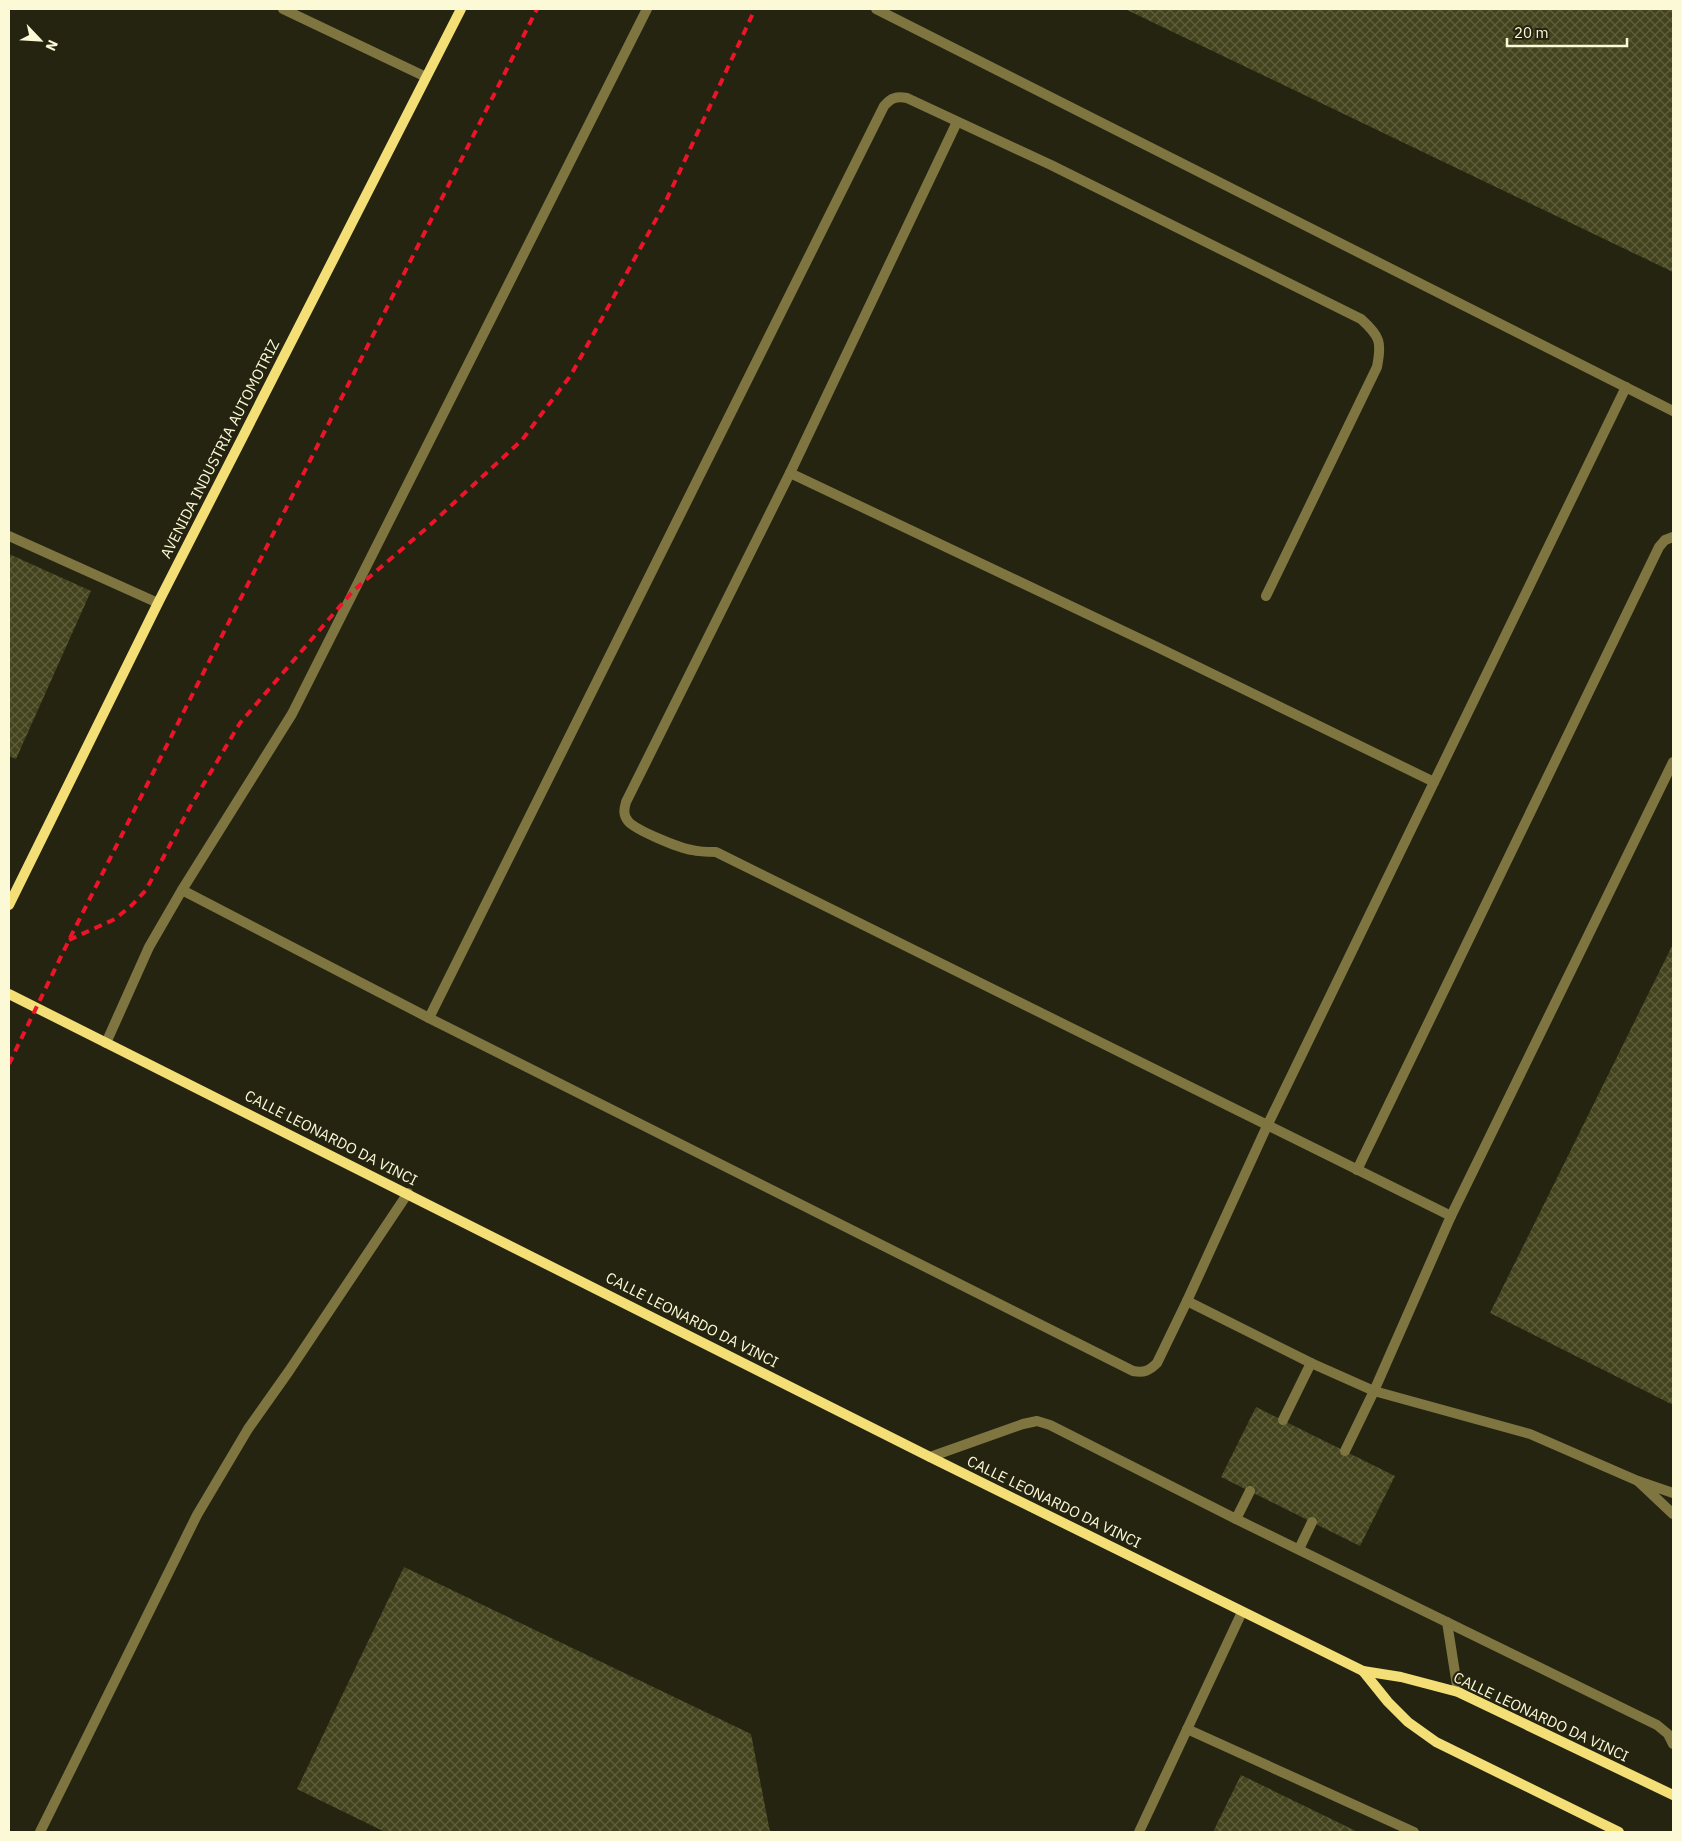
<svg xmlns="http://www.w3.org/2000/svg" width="1682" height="1841" font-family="'IBM Plex Sans',sans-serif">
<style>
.building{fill:url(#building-cross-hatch)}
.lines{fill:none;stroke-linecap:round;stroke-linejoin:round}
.service{stroke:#7f7540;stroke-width:10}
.secondary{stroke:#f4de76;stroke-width:10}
.rail{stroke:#eb1428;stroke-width:4;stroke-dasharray:8 6;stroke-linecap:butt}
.labels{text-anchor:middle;stroke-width:4.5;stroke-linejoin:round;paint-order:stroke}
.street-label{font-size:15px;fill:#fcf9d7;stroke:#242411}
</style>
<defs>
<pattern id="building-cross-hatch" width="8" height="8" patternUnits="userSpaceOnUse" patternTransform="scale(1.25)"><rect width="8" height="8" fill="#43431e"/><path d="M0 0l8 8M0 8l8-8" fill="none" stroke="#5f5f3e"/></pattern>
</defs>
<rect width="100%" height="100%" fill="#242411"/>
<g class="building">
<path d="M1125,9H1673V272Z"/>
<path d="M9,554L91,591L16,759L9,756Z"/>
<path d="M1673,944V1405L1490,1313Z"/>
<path d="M1256,1407L1395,1476L1360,1546L1221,1477Z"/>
<path d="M404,1567L751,1734L770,1832H385L297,1789Z"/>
<path d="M1241,1775L1358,1832H1213Z"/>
</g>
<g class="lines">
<g class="service">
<path d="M283,9L426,77"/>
<path d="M876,9L1673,411"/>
<path d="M957,122L790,473L626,802C624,809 623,815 628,821C635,830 679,848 692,850C700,852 708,852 716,852L1451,1216"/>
<path d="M790,473L1157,647L1434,782"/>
<path d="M9,536L158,603"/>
<path d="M182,890L429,1018L1133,1371C1144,1373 1149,1371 1157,1363L1187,1301L1267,1126L1626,387"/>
<path d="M429,1018L884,106C891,98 896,96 907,98L1051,165L1361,319C1380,336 1382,342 1377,367L1266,596"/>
<path d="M106,1043L149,947L182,890L292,714L647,9"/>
<path d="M1357,1170L1659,547L1665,540L1673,537"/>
<path d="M1187,1301L1311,1363L1374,1391L1530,1434L1638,1481"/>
<path d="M1283,1420L1311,1363"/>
<path d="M1345,1451L1374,1391L1451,1216L1673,762"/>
<path d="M930,1457L1023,1424L1037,1421L1050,1425L1236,1519L1657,1725L1668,1734L1673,1744"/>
<path d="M1673,1493L1638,1481L1673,1514"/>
<path d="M1236,1519L1250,1491"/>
<path d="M1299,1549L1312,1522"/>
<path d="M1447,1622L1458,1692"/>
<path d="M1187,1729L1414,1832"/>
<path d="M40,1832L197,1515L248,1429L289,1371L408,1193"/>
<path d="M1139,1832L1242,1612"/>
</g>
<g class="secondary">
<path d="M9,905L158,603L461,9"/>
<path d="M9,994L930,1457L1363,1671L1401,1677L1458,1692L1673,1795"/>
<path d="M1363,1671L1388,1702L1408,1722L1436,1742L1619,1832"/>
</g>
<g class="rail">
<path d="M69,940L115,919L132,905L146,890L190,807L240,723L353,591L429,526L522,440L571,375L665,203L755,9"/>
<path d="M9,1064L69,940L537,9"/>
</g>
</g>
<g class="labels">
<g class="street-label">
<text transform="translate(220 449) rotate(-63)" y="5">AVENIDA INDUSTRIA AUTOMOTRIZ</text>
<text transform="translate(331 1138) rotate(27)" y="5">CALLE LEONARDO DA VINCI</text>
<text transform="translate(692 1320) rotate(27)" y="5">CALLE LEONARDO DA VINCI</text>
<text transform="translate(1054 1502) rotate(26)" y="5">CALLE LEONARDO DA VINCI</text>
<text transform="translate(1541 1717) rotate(25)" y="5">CALLE LEONARDO DA VINCI</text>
</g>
</g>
<rect width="1682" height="1841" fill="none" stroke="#fcf9d7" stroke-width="20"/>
<g transform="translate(40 40) rotate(115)" stroke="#242411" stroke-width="4" paint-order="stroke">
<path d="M0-4L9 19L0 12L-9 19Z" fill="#fcf9d7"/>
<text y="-8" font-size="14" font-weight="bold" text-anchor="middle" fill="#fcf9d7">N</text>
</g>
<path d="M1507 38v8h120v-8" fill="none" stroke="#fcf9d7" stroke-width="2.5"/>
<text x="1514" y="38" font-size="15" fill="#fcf9d7" stroke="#242411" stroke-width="4" paint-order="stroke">20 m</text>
</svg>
